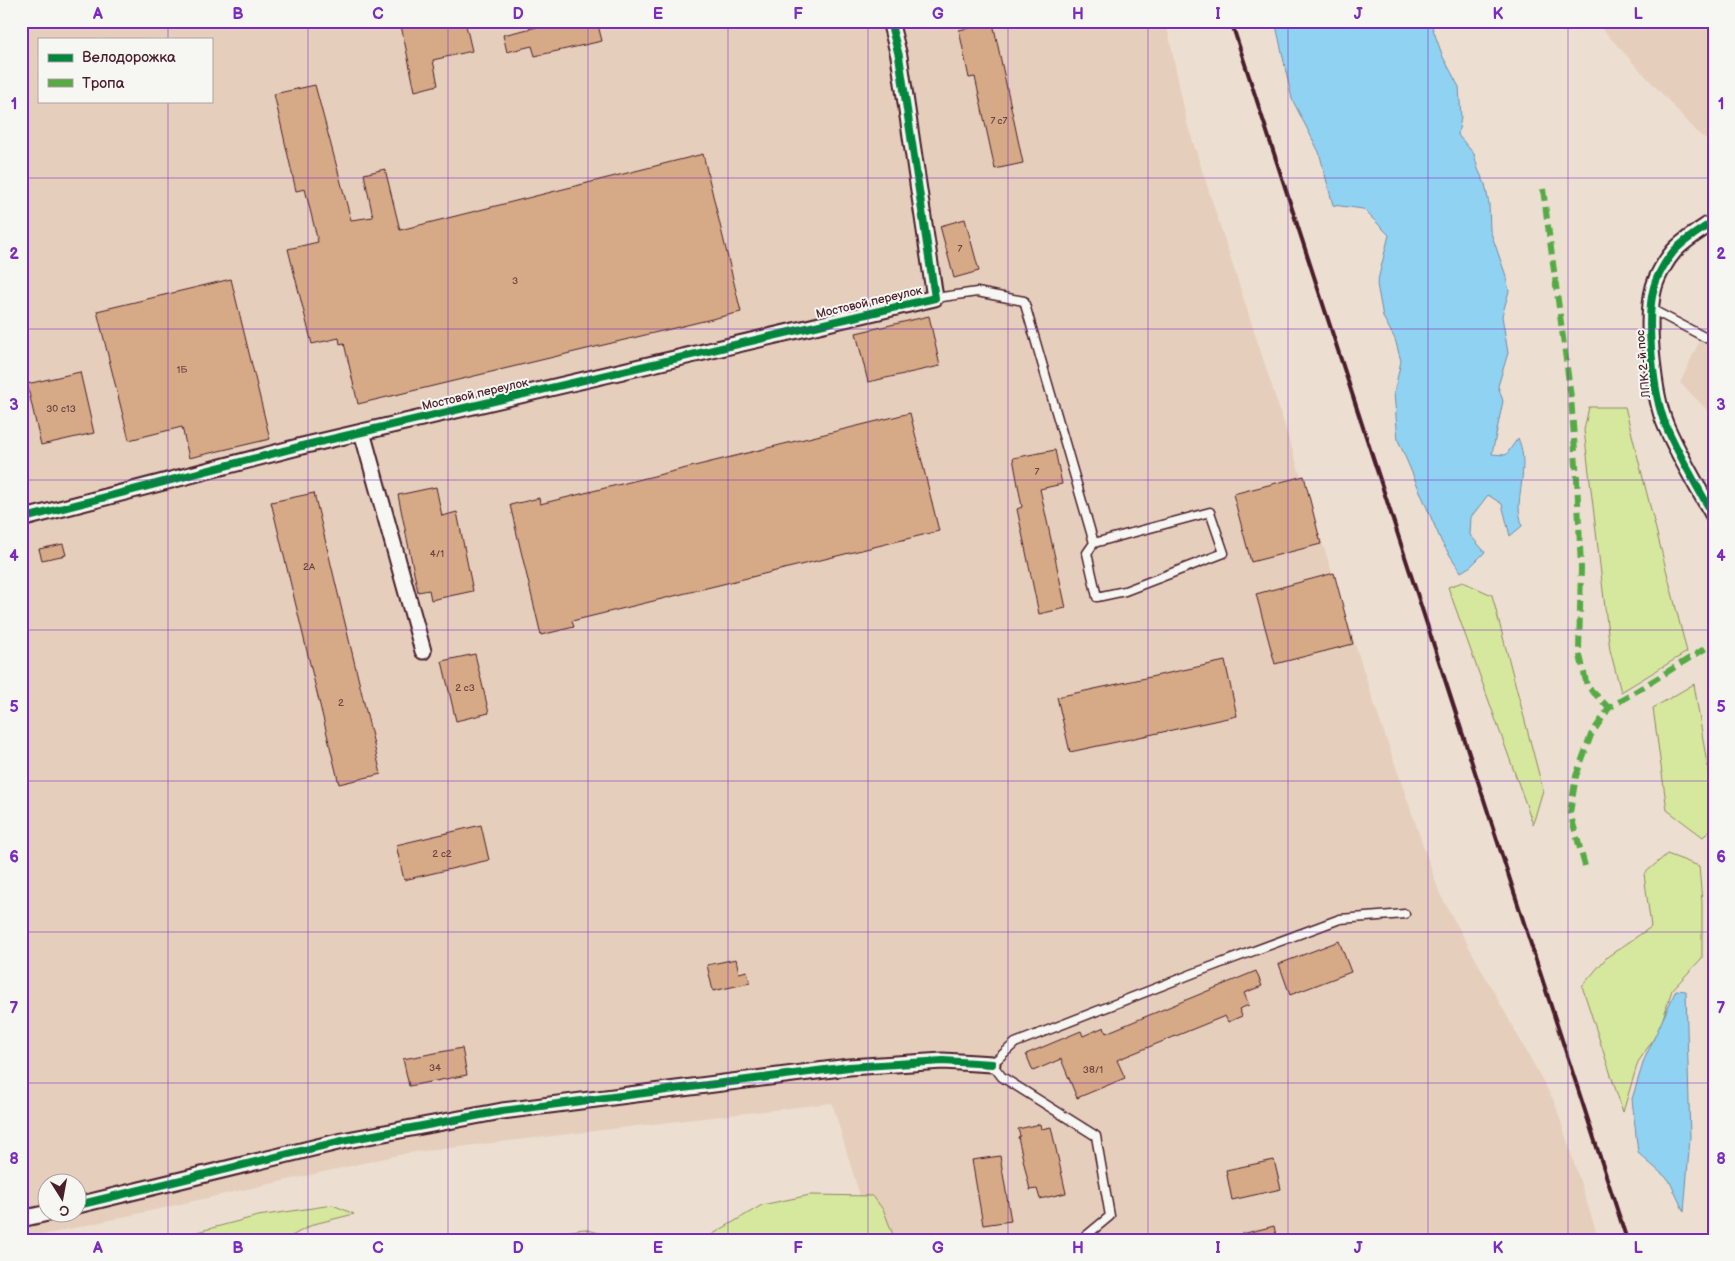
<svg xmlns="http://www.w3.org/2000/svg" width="1735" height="1261" font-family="'Balsamiq Sans',sans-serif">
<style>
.built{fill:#e5cfbc;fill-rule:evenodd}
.green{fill:#d5e89d;stroke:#908464}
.water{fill:#90d2f2;stroke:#748aa2}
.building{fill:#d6a987;stroke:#4a1f2b}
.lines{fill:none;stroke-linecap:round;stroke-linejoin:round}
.lane-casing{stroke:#4a1f2b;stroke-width:11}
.street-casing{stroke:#4a1f2b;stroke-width:19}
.lane{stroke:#f6f6f2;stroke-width:8}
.street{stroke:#f6f6f2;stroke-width:15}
.rail{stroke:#4a1f2b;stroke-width:4}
.quiet{stroke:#57aa44;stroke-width:6;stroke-dasharray:12 6;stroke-linecap:butt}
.cycleway-casing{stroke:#f6f6f2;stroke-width:11}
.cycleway{stroke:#00873e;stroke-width:8}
.grid{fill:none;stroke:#7b2cbf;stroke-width:1;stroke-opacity:0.55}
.labels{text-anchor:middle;stroke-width:4;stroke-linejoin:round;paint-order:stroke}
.number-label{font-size:10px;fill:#6d4242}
.street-label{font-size:12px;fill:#4a1f2b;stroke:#f6f6f2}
.neatline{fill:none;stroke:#7b2cbf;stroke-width:2}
.grid-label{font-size:16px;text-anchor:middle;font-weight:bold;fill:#7b2cbf}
</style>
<rect width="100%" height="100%" fill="#ecdfd2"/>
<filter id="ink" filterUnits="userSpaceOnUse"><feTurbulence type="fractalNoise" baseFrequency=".02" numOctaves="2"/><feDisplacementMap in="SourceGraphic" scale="10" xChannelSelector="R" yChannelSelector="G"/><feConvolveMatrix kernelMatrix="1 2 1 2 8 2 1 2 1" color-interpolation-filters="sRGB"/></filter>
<g filter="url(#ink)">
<g class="built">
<path d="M21,21H1166L1187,123L1378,715L1440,894L1555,1103L1599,1240H873L832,1103L408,1153L21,1240ZM39,39H211V101H39ZM48,1184H78V1214H48Z"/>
<path d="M1598,21H1714V144L1700,135L1602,29Z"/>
<path d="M1714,309V417L1680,383Z"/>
</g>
<g class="green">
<path d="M1589,407H1625L1687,652L1621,692L1610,650L1584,430Z"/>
<path d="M1463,582L1492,595L1543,790L1533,824L1448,587Z"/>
<path d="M1694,684L1714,807V826L1703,837L1667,810L1653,708Z"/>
<path d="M1667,854L1699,866L1702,902V958L1672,990L1659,1031L1638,1062L1623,1112L1582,986L1607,957L1651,927L1644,874Z"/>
<path d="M810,1195L873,1196L884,1211L895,1240H682L708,1237L762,1205Z"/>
<path d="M333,1205L354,1214L314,1224L284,1240H166L258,1216Z"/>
<path d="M584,1229L626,1240H530L529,1237Z"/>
</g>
<g class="water">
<path d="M1278,21H1430L1443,57L1459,87L1461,117L1458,135L1474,154L1478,169L1485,184L1489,204L1490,230L1505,273L1509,291L1502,316L1508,353L1498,386L1503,401L1492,454L1506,455L1518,438C1528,461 1520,483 1519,507C1519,513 1521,520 1522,526L1510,536L1502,504L1488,495L1471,517L1470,535L1485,552L1471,566L1461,572L1442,543L1398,440L1394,393L1401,361L1395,339L1383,317L1377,284L1389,235L1363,209L1333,205L1319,152L1292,99L1276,25Z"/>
<path d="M1676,990L1686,991L1690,1138L1684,1212L1669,1180L1638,1153L1632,1099L1644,1060Z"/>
<path d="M1714,1201V1240H1709Z"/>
</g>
<g class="building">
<path d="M400,21H465L472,51L433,60L438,85L415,91Z"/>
<path d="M562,21H597L602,41L535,56L532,46L507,52L503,35Z"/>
<path d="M993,23L1023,163L995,169L975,77L969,78L959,30Z"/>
<path d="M315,85L351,220L373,217L364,174L385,169L400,230L703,154L741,312L358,404L344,343L340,344L339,338L312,344L288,249L318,242L305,189L296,191L274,94Z"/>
<path d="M965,219L979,271L954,278L940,226Z"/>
<path d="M231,279L270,439L189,458L182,427L129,440L97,311Z"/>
<path d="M929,316L940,366L868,382L856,333Z"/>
<path d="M80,372L94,433L41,445L27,384Z"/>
<path d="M910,413L939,531L572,621L574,627L541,635L510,505L539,498L540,504Z"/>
<path d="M1055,450L1062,484L1040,489L1066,608L1039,614L1017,509L1022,507L1013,458Z"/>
<path d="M1304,476L1321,544L1251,562L1233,494Z"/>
<path d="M436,487L442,516L457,512L473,591L431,600L429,590L418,592L398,495Z"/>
<path d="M314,493L381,774L339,784L271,502Z"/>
<path d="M63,544L66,555L42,560L39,549Z"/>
<path d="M1334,573L1353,644L1275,664L1256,594Z"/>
<path d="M475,654L489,713L456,721L442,661Z"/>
<path d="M1225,661L1237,716L1070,752L1057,697Z"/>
<path d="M481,825L489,860L404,880L396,845Z"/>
<path d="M1339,941L1351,972L1290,995L1279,964Z"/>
<path d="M736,959L739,973L747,971L750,983L713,991L707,965Z"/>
<path d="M1256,971L1262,986L1244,993L1249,1005L1239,1009L1242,1016L1228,1022L1225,1016L1117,1060L1125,1078L1077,1098L1061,1059L1033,1071L1026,1054L1081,1031L1083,1036L1104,1027L1106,1033Z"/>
<path d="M462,1048L467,1075L409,1086L403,1059Z"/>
<path d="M1040,1124L1041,1129L1051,1127L1066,1193L1040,1199L1037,1189L1030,1190L1018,1137L1020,1136L1018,1129Z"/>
<path d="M1000,1156L1011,1221L983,1225L972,1160Z"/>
<path d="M1274,1160L1281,1189L1232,1200L1226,1170Z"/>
<path d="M1274,1226L1277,1240H1235L1234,1236Z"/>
</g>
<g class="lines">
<defs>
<g id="lane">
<path d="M935,298L977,292L1024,301L1094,543L1087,553L1097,597L1125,591L1224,553L1210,512L1094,543"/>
<path d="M1651,309L1714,342"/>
<path d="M1081,1240L1110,1216L1096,1136L1002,1077L992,1064L1015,1043L1197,972L1340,919L1405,914"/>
</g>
<g id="street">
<path d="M1714,221C1701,230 1685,239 1674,251C1666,260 1657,276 1654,287C1645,319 1653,396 1666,426C1680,457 1697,487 1714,516"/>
<path d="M362,432L423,651"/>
<path d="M21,519L302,446L935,298L899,56L890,21"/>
<path d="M78,1205L342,1141L502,1111L849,1067L943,1061L992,1064"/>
<path d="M21,1219L48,1213"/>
</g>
</defs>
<use href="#lane" class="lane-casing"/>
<use href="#street" class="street-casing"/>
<use href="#lane" class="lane"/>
<use href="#street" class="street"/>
<path class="rail" d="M1231,21L1627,1240"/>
<g class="quiet">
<path d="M1543,189L1571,397L1577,479L1581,568L1579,651L1587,686L1609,708"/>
<path d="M1585,866L1570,813L1576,776L1591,735L1609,708L1714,643"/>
</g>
<defs>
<g id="cycleway">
<path d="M1714,221C1701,230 1685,239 1674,251C1666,260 1657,276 1654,287C1645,319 1653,396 1666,426C1680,457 1697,487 1714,516"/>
<path d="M21,519L302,446L935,298L899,56L890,21"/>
<path d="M78,1205L342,1141L502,1111L849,1067L943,1061L992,1064"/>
</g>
</defs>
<use href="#cycleway" class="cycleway-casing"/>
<use href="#cycleway" class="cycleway"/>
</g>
</g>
<path class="grid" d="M168,21V39M308,21V1240M448,21V1240M588,21V1240M728,21V1240M868,21V1240M1008,21V1240M1148,21V1240M1288,21V1240M1428,21V1240M1568,21V1240M168,101V1240M21,178H1714M21,329H1714M21,480H1714M21,630H1714M21,781H1714M21,932H1714M21,1083H1714"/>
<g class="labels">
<g class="number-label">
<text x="999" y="124">7 с7</text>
<text x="960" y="252">7</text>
<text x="515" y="284">3</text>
<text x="182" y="373">1Б</text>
<text x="61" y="412">30 с13</text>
<text x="1037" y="475">7</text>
<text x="437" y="557">4/1</text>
<text x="309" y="570">2А</text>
<text x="465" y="691">2 с3</text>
<text x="341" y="706">2</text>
<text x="442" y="857">2 с2</text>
<text x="435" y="1071">34</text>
<text x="1093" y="1073">38/1</text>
</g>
<g class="street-label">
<text transform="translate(869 302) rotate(-13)" y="4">Мостовой переулок</text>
<text transform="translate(1643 364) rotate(-95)" y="4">ЛПК 2-й пос</text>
<text transform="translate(475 394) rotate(-13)" y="4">Мостовой переулок</text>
</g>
</g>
<rect width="1735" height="1261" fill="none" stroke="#f6f6f2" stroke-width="55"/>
<rect x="38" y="38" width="175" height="65" fill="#f6f6f2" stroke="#b1a0a2"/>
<rect x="48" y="54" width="25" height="8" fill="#00873e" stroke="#b1a0a2"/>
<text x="82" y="62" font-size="15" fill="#4a1f2b">Велодорожка</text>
<rect x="48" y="79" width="25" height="8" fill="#57aa44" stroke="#b1a0a2"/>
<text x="82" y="88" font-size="15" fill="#4a1f2b">Тропа</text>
<g transform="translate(62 1198) rotate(169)"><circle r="24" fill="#f6f6f2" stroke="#b1a0a2"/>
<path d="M0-4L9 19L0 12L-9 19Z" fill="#4a1f2b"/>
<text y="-8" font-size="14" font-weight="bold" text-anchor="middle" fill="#4a1f2b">С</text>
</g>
<rect x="28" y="28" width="1680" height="1206" class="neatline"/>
<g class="grid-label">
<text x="98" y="19">A</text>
<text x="238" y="19">B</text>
<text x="378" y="19">C</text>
<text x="518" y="19">D</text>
<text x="658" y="19">E</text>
<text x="798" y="19">F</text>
<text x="938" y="19">G</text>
<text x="1078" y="19">H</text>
<text x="1218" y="19">I</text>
<text x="1358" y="19">J</text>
<text x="1498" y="19">K</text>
<text x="1638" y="19">L</text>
<text x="14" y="109">1</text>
<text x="1721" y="109">1</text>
<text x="14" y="259">2</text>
<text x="1721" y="259">2</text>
<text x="14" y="410">3</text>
<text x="1721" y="410">3</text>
<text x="14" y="561">4</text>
<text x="1721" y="561">4</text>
<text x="14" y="712">5</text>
<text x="1721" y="712">5</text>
<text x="14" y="862">6</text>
<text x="1721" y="862">6</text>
<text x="14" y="1013">7</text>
<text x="1721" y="1013">7</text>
<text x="14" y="1164">8</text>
<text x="1721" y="1164">8</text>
<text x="98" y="1253">A</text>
<text x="238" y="1253">B</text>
<text x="378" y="1253">C</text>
<text x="518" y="1253">D</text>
<text x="658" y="1253">E</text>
<text x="798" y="1253">F</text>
<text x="938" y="1253">G</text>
<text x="1078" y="1253">H</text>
<text x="1218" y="1253">I</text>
<text x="1358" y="1253">J</text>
<text x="1498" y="1253">K</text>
<text x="1638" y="1253">L</text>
</g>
</svg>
